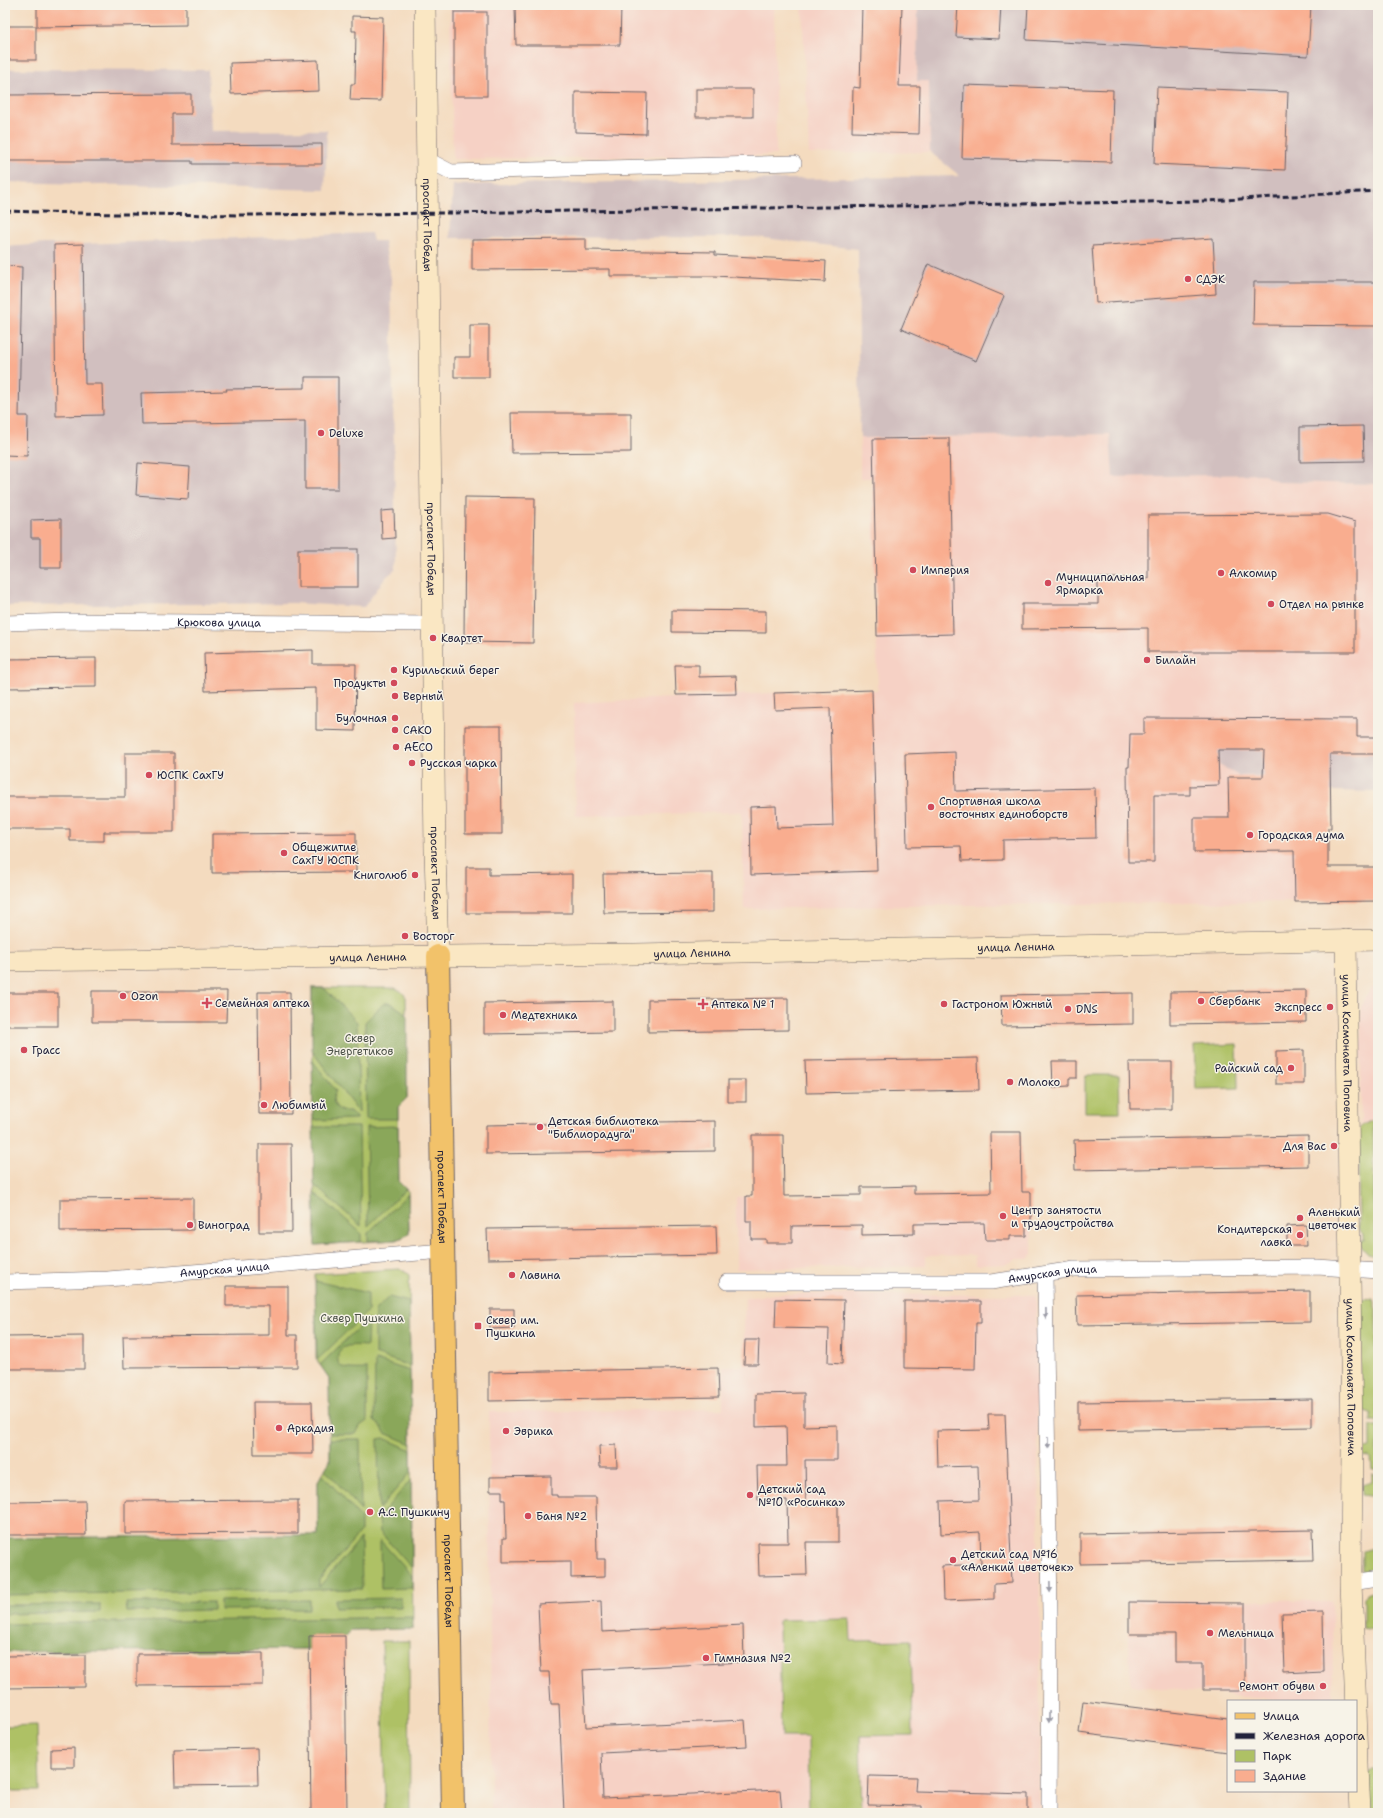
<svg xmlns="http://www.w3.org/2000/svg" width="1383" height="1818" font-family="'Shantell Sans',sans-serif">
<style>
.built{fill:#f6d1c5}
.industrial{fill:#d1bfbf}
.green{fill:#aec165;stroke:#687250}
.forest{fill:#8aa75a;stroke:#56644a}
.building{fill:#f9ad8f}
.lines{fill:none;stroke-linecap:round;stroke-linejoin:round}
.street-casing{stroke:#6c6369;stroke-width:16}
.secondary-casing{stroke:#6c6369;stroke-width:22}
.primary-casing{stroke:#6c6369;stroke-width:24}
.street{stroke:#fff;stroke-width:15}
.secondary{stroke:#fae7c3;stroke-width:21}
.primary{stroke:#f2c26a;stroke-width:22}
.rail{stroke:#22223b;stroke-width:3;stroke-dasharray:6 3;stroke-linecap:butt}
.oneway{fill:#9c9ca7}
.poi-dot{fill:#d1495b;stroke:#f7f3e8;stroke-width:1.5}
.labels{text-anchor:middle;stroke-width:3;stroke-linejoin:round;paint-order:stroke}
.street-label{font-size:11px;fill:#22223b;stroke:#f7f3e8}
.poi-label{font-size:11px;fill:#22223b;stroke:#f7f3e8;text-anchor:start}
.park-label{font-size:11px;fill:#4c5248;stroke:#f7f3e8}
</style>
<rect width="100%" height="100%" fill="#f7f3e8"/>
<filter id="ink" filterUnits="userSpaceOnUse"><feTurbulence type="fractalNoise" baseFrequency=".025" numOctaves="2"/><feDisplacementMap in="SourceGraphic" scale="8" xChannelSelector="R" yChannelSelector="G"/><feConvolveMatrix kernelMatrix="1 2 1 2 8 2 1 2 1" color-interpolation-filters="sRGB"/></filter>
<filter id="wash" filterUnits="userSpaceOnUse"><feTurbulence type="fractalNoise" baseFrequency=".012" numOctaves="4" result="noise"/><feDisplacementMap in="SourceGraphic" scale="16" xChannelSelector="R" yChannelSelector="G"/><feGaussianBlur stdDeviation="0.9" result="paint"/><feColorMatrix in="noise" values="0 0 0 0 0 0 0 0 0 0 0 0 0 0 0 0 0 1.4 0 .05"/><feComposite in="paint" operator="in"/></filter>
<g filter="url(#wash)">
<rect width="100%" height="100%" fill="#f4dbbf"/>
<g class="built">
<path d="M450,5H774L776,155L453,159Z"/>
<path d="M802,5H918L917,80L929,81L930,152L809,154Z"/>
<path d="M1110,434L1113,477L1262,474L1277,482L1378,484V737H1264V734H1130V766L1219,765L1239,776L1331,775V804L1294,805L1295,902L959,905L744,909L742,812L576,816L574,703L774,693L878,690L872,478H860V438Z"/>
<path d="M1378,981V1122L1361,1128V1007L1369,992Z"/>
<path d="M898,1186H914V1194H919V1223H984V1193L1031,1192L1032,1255L1028,1259H1016L1007,1264L975,1265V1255L925,1256V1266L736,1269V1197L791,1196L855,1225V1195H861V1187H878V1191H899Z"/>
<path d="M776,1294L1036,1295L1040,1614L1039,1813H491L489,1412L723,1409V1366H743L745,1298Z"/>
<path d="M1128,1600L1332,1601L1333,1701H1284L1130,1685Z"/>
</g>
<g class="industrial">
<path d="M918,5H1378V484L1277,482L1262,474L1113,477L1110,434L860,438L858,249L755,237L450,238L453,185L960,176L930,152L929,81H917Z"/>
<path d="M5,69L208,70L211,131L327,130L325,190L5,182Z"/>
<path d="M371,233L373,241H384L391,278L396,569L386,577L364,607L293,603L5,606V247L44,244H83Z"/>
<path d="M1130,734H1264L1265,737H1378V792L1331,791L1330,775L1239,776L1219,765L1130,766Z"/>
</g>
<g class="green">
<path d="M312,988H395L402,992L406,997L407,1098L398,1107L399,1182L408,1191L409,1233L404,1237L397,1240L315,1245Z"/>
<path d="M1237,1044L1238,1088L1196,1089L1194,1046Z"/>
<path d="M1085,1075H1119L1120,1112H1085Z"/>
<path d="M1373,1120L1375,1256L1368,1254L1359,1244L1362,1240H1364V1234L1359,1229L1358,1130L1363,1125Z"/>
<path d="M399,1269L405,1271L409,1275L413,1629L351,1630L345,1636L5,1652V1538L318,1535V1481L330,1461L329,1378L316,1359L315,1274Z"/>
<path d="M1374,1298L1376,1302L1377,1421H1371V1414L1361,1411L1360,1302L1363,1299Z"/>
<path d="M1371,1426H1378V1469H1372L1371,1457L1362,1456V1448L1371,1446Z"/>
<path d="M1372,1474H1378V1497L1362,1495V1485L1372,1482Z"/>
<path d="M1373,1548V1576L1363,1571V1551Z"/>
<path d="M1374,1592V1630L1364,1628V1598L1367,1595Z"/>
<path d="M850,1619L851,1641L911,1640L913,1735L860,1736L862,1813H809L808,1737H781L779,1620Z"/>
<path d="M409,1641L410,1813H385L382,1641Z"/>
<path d="M37,1725L39,1791H5V1726Z"/>
<path d="M1373,1769H1378V1813H1369L1368,1772Z"/>
</g>
<g class="forest">
<path d="M312,988H324L357,1022L359,1113L312,1051Z"/>
<path d="M384,1003H391L407,1014V1098L398,1107V1119H366L365,1022Z"/>
<path d="M312,1060L336,1091C331,1099 333,1105 341,1111H350L357,1119L313,1120Z"/>
<path d="M398,1126L399,1182L406,1189L368,1226L366,1127Z"/>
<path d="M313,1127H359L361,1226L314,1185Z"/>
<path d="M314,1192L361,1233V1242L315,1245Z"/>
<path d="M408,1194L409,1233C398,1243 382,1240 368,1241V1233Z"/>
<path d="M315,1281L368,1293V1311L317,1360Z"/>
<path d="M389,1297L409,1302L410,1366L375,1354V1310Z"/>
<path d="M368,1318L367,1346C361,1346 351,1344 345,1347C341,1348 338,1352 338,1356C335,1372 357,1369 367,1369V1421L360,1426L356,1434H330L329,1378L320,1365Z"/>
<path d="M375,1360L410,1371L411,1444L385,1433L381,1426L374,1421Z"/>
<path d="M384,1438L411,1450V1472L379,1509L378,1439Z"/>
<path d="M330,1439H360L361,1510L325,1469L330,1461Z"/>
<path d="M322,1474L361,1518V1531L319,1580V1587L361,1538L362,1589L5,1595V1538L318,1535V1481Z"/>
<path d="M411,1480L412,1568L380,1532L379,1517Z"/>
<path d="M380,1540L412,1576V1588L381,1589Z"/>
<path d="M401,1598V1607L335,1608V1599Z"/>
<path d="M309,1600V1609L220,1610V1601Z"/>
<path d="M213,1602V1610L127,1612L126,1603Z"/>
<path d="M100,1604V1612L5,1614V1605Z"/>
<path d="M412,1617L413,1629L351,1630L345,1636H309V1649L5,1652V1624Z"/>
</g>
<g id="blocks">
<g class="building">
<path d="M37,5H186V25L37,27Z"/>
<path d="M862,5H902L899,86H920L919,134L852,132L853,87L860,88Z"/>
<path d="M958,5H1001L999,39L956,37Z"/>
<path d="M1028,5H1311L1308,56L1026,40Z"/>
<path d="M515,7H621L620,45H516Z"/>
<rect x="454" y="12" width="33" height="84"/>
<path d="M352,16L383,17L381,101L350,100L351,84H355L356,31H352Z"/>
<rect x="5" y="26" width="31" height="34"/>
<path d="M318,60L319,91L231,94L230,63Z"/>
<path d="M964,85L1113,90L1111,162L962,158Z"/>
<path d="M1157,87L1288,92L1285,170L1154,164Z"/>
<rect x="696" y="89" width="57" height="28"/>
<path d="M575,92L647,93L646,134L575,132Z"/>
<path d="M191,94V114H172V145L322,144V164H192V161H5V95Z"/>
<path d="M1213,238L1216,294L1096,303L1092,246Z"/>
<path d="M586,239V250L715,252V255L826,261L825,282L715,276H610V269L472,270V240Z"/>
<path d="M83,244L85,384H102L103,415L56,416L54,245Z"/>
<path d="M928,264L1004,296L976,361L901,329Z"/>
<path d="M5,266L22,267L19,416H28L27,456L5,455Z"/>
<path d="M1254,282H1378V326L1253,325Z"/>
<path d="M470,325H489V377H454V357H470Z"/>
<path d="M305,377H338V489H305V421L142,424L141,393L227,391L226,389L305,388Z"/>
<path d="M511,413H631V452L512,453Z"/>
<path d="M1363,426L1364,461L1300,462V427Z"/>
<path d="M949,438L953,634L877,636L873,439Z"/>
<path d="M138,463L190,467L188,499L136,495Z"/>
<path d="M465,497L535,498L533,643L464,642Z"/>
<path d="M394,510L395,538L382,539L381,511Z"/>
<path d="M1328,514L1355,522V652H1148V628L1022,629V604H1098V578H1148V515Z"/>
<path d="M61,519V568H40V538H31V520Z"/>
<rect x="298" y="549" width="60" height="38"/>
<path d="M672,610L766,611V633L672,632Z"/>
<path d="M313,650V664H356L355,731L316,730V688L205,691L204,653Z"/>
<path d="M96,658V687L5,688V659Z"/>
<path d="M675,665H699V677L736,676L737,694L676,695Z"/>
<path d="M872,690L877,871L751,875L750,807L776,806L777,828L833,826L830,708L775,710L774,693Z"/>
<path d="M1144,718L1357,719V737H1378V754H1330L1331,828H1328V867H1378V901L1295,902L1294,851L1194,852V818H1229L1228,777H1263L1264,750H1218L1219,785L1190,786V795H1154V862H1128L1127,767H1129L1130,734H1144Z"/>
<path d="M465,726H501L502,834H465Z"/>
<path d="M955,752L956,791L1095,788L1096,838L1003,840V860L962,861L961,846L907,847L905,754Z"/>
<path d="M125,753H174V832H104V841H70V829H5V797H125Z"/>
<path d="M356,833V872L212,873V834Z"/>
<path d="M466,867H489V875L572,874V913H466Z"/>
<path d="M713,873V912L604,913L603,874Z"/>
<path d="M1306,990V1022L1170,1024V992Z"/>
<path d="M92,991H227L226,1022H92Z"/>
<path d="M258,992H290L291,1114H259Z"/>
<rect x="5" y="993" width="53" height="33"/>
<path d="M1133,993V1024L1002,1026L1001,995Z"/>
<path d="M788,998V1030L648,1032V1000Z"/>
<path d="M613,1001V1032L484,1034V1003Z"/>
<path d="M1304,1050V1084H1276V1051Z"/>
<path d="M978,1058L979,1090L806,1093L805,1061Z"/>
<path d="M1052,1061H1077V1078H1069V1086L1053,1087Z"/>
<path d="M1129,1062H1172V1109H1130Z"/>
<rect x="728" y="1080" width="18" height="22"/>
<path d="M715,1121V1151L486,1154V1125Z"/>
<path d="M990,1132H1021L1022,1192H1031V1222H1026V1236H1010V1240H985L984,1223L914,1224V1234L862,1235V1225L792,1226V1243H766V1239H751V1221H746V1196H752V1135H783L784,1196L861,1195V1187H878L914,1186V1194L991,1193Z"/>
<path d="M1308,1136V1166L1075,1170L1074,1140Z"/>
<path d="M259,1144H291L292,1232H259Z"/>
<path d="M193,1198V1230L60,1231V1199Z"/>
<path d="M1306,1225L1307,1246H1287V1226Z"/>
<path d="M716,1226L717,1255L488,1259L487,1229Z"/>
<path d="M226,1286H288V1335H297V1367L124,1368L123,1336L269,1335V1306H226Z"/>
<path d="M1310,1291V1322L1077,1325L1076,1295Z"/>
<path d="M776,1299L844,1300L842,1364L828,1363L829,1329L775,1328Z"/>
<path d="M904,1301H981V1323H976L975,1369L904,1368Z"/>
<path d="M490,1309H514V1328L490,1329Z"/>
<path d="M84,1336V1369H5V1337Z"/>
<path d="M745,1340H759L758,1364H744Z"/>
<path d="M718,1368L719,1397L489,1401V1372Z"/>
<path d="M804,1393V1426L837,1425V1460H805L806,1506L838,1505V1542H806L807,1575L759,1576L758,1543H788L787,1500H758L757,1466H787L786,1426L756,1427V1394Z"/>
<path d="M1312,1399V1427L1078,1431V1402Z"/>
<path d="M253,1402H312L313,1454H254Z"/>
<path d="M988,1414H1005L1012,1583L994,1584V1599L943,1601L942,1566L981,1564L980,1532L941,1534L940,1501L979,1500L978,1466L938,1467L937,1431L989,1430Z"/>
<path d="M616,1445L617,1467H600L599,1446Z"/>
<path d="M551,1476V1495H557V1497H596L597,1559H605V1577L571,1578V1561L503,1562V1538H506L505,1500H502V1491H490V1477Z"/>
<path d="M298,1500V1533L125,1534V1501Z"/>
<path d="M85,1501L86,1535H5V1502Z"/>
<path d="M1313,1530L1314,1560L1080,1564V1534Z"/>
<path d="M601,1601L602,1632L743,1625L744,1662L583,1670L586,1727L745,1720L747,1746L601,1753L603,1798L780,1790L782,1813H564L559,1704H551L549,1672H541L538,1604Z"/>
<path d="M1129,1602L1245,1603V1690H1203V1663H1175V1634H1129Z"/>
<path d="M1323,1612L1324,1671L1284,1673L1282,1613Z"/>
<path d="M309,1636H345L347,1813H311Z"/>
<path d="M263,1653V1685L137,1686V1654Z"/>
<path d="M85,1655V1687L5,1688V1656Z"/>
<path d="M1083,1701L1228,1719V1752L1079,1733Z"/>
<path d="M74,1748V1767H51V1749Z"/>
<path d="M257,1748L258,1785L175,1786L174,1750Z"/>
<path d="M869,1776L916,1777L915,1791L1028,1794V1813H922V1806L868,1805Z"/>
</g>
</g>
</g>
<g filter="url(#ink)">
<use href="#blocks" fill-opacity="0" stroke="#6c6369" stroke-width="1"/>
<g class="lines">
<defs>
<g id="street">
<path d="M426,159L451,172L794,163"/>
<path id="s1" d="M5,623L71,621L432,624"/>
<path d="M1045,1274L1050,1614L1049,1813"/>
<path id="s2" d="M5,1282L108,1279L443,1251"/>
<path id="s3" d="M727,1282H991L1074,1269L1317,1267L1378,1271"/>
<path d="M1351,1583L1378,1579"/>
</g>
<g id="secondary">
<path id="s4" d="M425,5L435,851L438,956"/>
<path id="s5" d="M1346,940L1352,1446L1351,1583L1360,1813"/>
<path id="s6" d="M5,961L635,954L1378,940"/>
</g>
<g id="primary">
<path id="s7" d="M438,956L453,1813"/>
</g>
</defs>
<use href="#street" class="street-casing"/>
<use href="#secondary" class="secondary-casing"/>
<use href="#primary" class="primary-casing"/>
<use href="#street" class="street"/>
<use href="#secondary" class="secondary"/>
<use href="#primary" class="primary"/>
<path class="rail" d="M5,211L117,214L247,215L449,213L1207,201L1378,191"/>
</g>
<defs><path id="oneway-solid" d="M-6-.8H1V-3.2L6.5 0L1 3.2V.8H-6Z"/></defs>
<g class="oneway">
<use href="#oneway-solid" transform="translate(1046 1313) rotate(89)"/>
<use href="#oneway-solid" transform="translate(1048 1443) rotate(89)"/>
<use href="#oneway-solid" transform="translate(1050 1587) rotate(89)"/>
<use href="#oneway-solid" transform="translate(1049 1717) rotate(91)"/>
</g>
</g>
<g class="poi-dot">
<circle cx="1188" cy="279" r="4"/>
<circle cx="321" cy="433" r="4"/>
<circle cx="913" cy="570" r="4"/>
<circle cx="1221" cy="573" r="4"/>
<circle cx="1048" cy="583" r="4"/>
<circle cx="1271" cy="604" r="4"/>
<circle cx="433" cy="638" r="4"/>
<circle cx="1147" cy="660" r="4"/>
<circle cx="394" cy="670" r="4"/>
<circle cx="394" cy="683" r="4"/>
<circle cx="395" cy="696" r="4"/>
<circle cx="395" cy="718" r="4"/>
<circle cx="395" cy="730" r="4"/>
<circle cx="396" cy="747" r="4"/>
<circle cx="412" cy="763" r="4"/>
<circle cx="149" cy="775" r="4"/>
<circle cx="931" cy="807" r="4"/>
<circle cx="1250" cy="835" r="4"/>
<circle cx="284" cy="853" r="4"/>
<circle cx="415" cy="875" r="4"/>
<circle cx="405" cy="936" r="4"/>
<circle cx="123" cy="996" r="4"/>
<circle cx="1201" cy="1001" r="4"/>
<path d="M205 997h4v4h4v4h-4v4h-4v-4h-4v-4h4z"/>
<path d="M701 998h4v4h4v4h-4v4h-4v-4h-4v-4h4z"/>
<circle cx="944" cy="1004" r="4"/>
<circle cx="1330" cy="1007" r="4"/>
<circle cx="1068" cy="1009" r="4"/>
<circle cx="503" cy="1015" r="4"/>
<circle cx="24" cy="1050" r="4"/>
<circle cx="1291" cy="1068" r="4"/>
<circle cx="1010" cy="1082" r="4"/>
<circle cx="264" cy="1105" r="4"/>
<circle cx="540" cy="1127" r="4"/>
<circle cx="1334" cy="1146" r="4"/>
<circle cx="1003" cy="1216" r="4"/>
<circle cx="1300" cy="1218" r="4"/>
<circle cx="190" cy="1225" r="4"/>
<circle cx="1300" cy="1235" r="4"/>
<circle cx="512" cy="1275" r="4"/>
<rect x="474" y="1322" width="8" height="8" rx="2"/>
<circle cx="279" cy="1428" r="4"/>
<circle cx="506" cy="1431" r="4"/>
<circle cx="750" cy="1495" r="4"/>
<circle cx="370" cy="1512" r="4"/>
<circle cx="528" cy="1516" r="4"/>
<circle cx="953" cy="1560" r="4"/>
<circle cx="1210" cy="1633" r="4"/>
<circle cx="706" cy="1658" r="4"/>
<circle cx="1323" cy="1686" r="4"/>
</g>
<g class="labels">
<g class="street-label">
<text dy="4" stroke="none"><textPath href="#s4" startOffset="220">проспект Победы</textPath></text>
<text dy="4" stroke="none"><textPath href="#s4" startOffset="544">проспект Победы</textPath></text>
<text dy="4" stroke="none"><textPath href="#s1" startOffset="214">Крюкова улица</textPath></text>
<text dy="4" stroke="none"><textPath href="#s4" startOffset="868">проспект Победы</textPath></text>
<text dy="4" stroke="none"><textPath href="#s6" startOffset="1011">улица Ленина</textPath></text>
<text dy="4" stroke="none"><textPath href="#s6" startOffset="687">улица Ленина</textPath></text>
<text dy="4" stroke="none"><textPath href="#s6" startOffset="363">улица Ленина</textPath></text>
<text dy="4" stroke="none"><textPath href="#s5" startOffset="113">улица Космонавта Поповича</textPath></text>
<text dy="4" stroke="none"><textPath href="#s7" startOffset="241">проспект Победы</textPath></text>
<text dy="4" stroke="none"><textPath href="#s2" startOffset="220">Амурская улица</textPath></text>
<text dy="4" stroke="none"><textPath href="#s3" startOffset="326">Амурская улица</textPath></text>
<text dy="4" stroke="none"><textPath href="#s5" startOffset="437">улица Космонавта Поповича</textPath></text>
<text dy="4" stroke="none"><textPath href="#s7" startOffset="625">проспект Победы</textPath></text>
</g>
<g class="poi-label">
<text x="1196" y="283">СДЭК</text>
<text x="329" y="437">Deluxe</text>
<text x="921" y="574">Империя</text>
<text x="1229" y="577">Алкомир</text>
<text x="1056" y="581">Муниципальная<tspan x="1056" dy="13">Ярмарка</tspan></text>
<text x="1279" y="608">Отдел на рынке</text>
<text x="441" y="642">Квартет</text>
<text x="1155" y="664">Билайн</text>
<text x="402" y="674">Курильский берег</text>
<text x="386" y="687" text-anchor="end">Продукты</text>
<text x="403" y="700">Верный</text>
<text x="387" y="722" text-anchor="end">Булочная</text>
<text x="403" y="734">САКО</text>
<text x="404" y="751">AECO</text>
<text x="420" y="767">Русская чарка</text>
<text x="157" y="779">ЮСПК СахГУ</text>
<text x="939" y="805">Спортивная школа<tspan x="939" dy="13">восточных единоборств</tspan></text>
<text x="1258" y="839">Городская дума</text>
<text x="292" y="851">Общежитие<tspan x="292" dy="13">СахГУ ЮСПК</tspan></text>
<text x="407" y="879" text-anchor="end">Книголюб</text>
<text x="413" y="940">Восторг</text>
<text x="131" y="1000">Ozon</text>
<text x="1209" y="1005">Сбербанк</text>
<text x="215" y="1007">Семейная аптека</text>
<text x="711" y="1008">Аптека № 1</text>
<text x="952" y="1008">Гастроном Южный</text>
<text x="1322" y="1011" text-anchor="end">Экспресс</text>
<text x="1076" y="1013">DNS</text>
<text x="511" y="1019">Медтехника</text>
<text x="32" y="1054">Грасс</text>
<text x="1283" y="1072" text-anchor="end">Райский сад</text>
<text x="1018" y="1086">Молоко</text>
<text x="272" y="1109">Любимый</text>
<text x="548" y="1125">Детская библиотека<tspan x="548" dy="13">"Библиорадуга"</tspan></text>
<text x="1326" y="1150" text-anchor="end">Для Вас</text>
<text x="1011" y="1214">Центр занятости<tspan x="1011" dy="13">и трудоустройства</tspan></text>
<text x="1308" y="1216">Аленький<tspan x="1308" dy="13">цветочек</tspan></text>
<text x="198" y="1229">Виноград</text>
<text x="1292" y="1233" text-anchor="end">Кондитерская<tspan x="1292" dy="13">лавка</tspan></text>
<text x="520" y="1279">Лавина</text>
<text x="486" y="1324">Сквер им.<tspan x="486" dy="13">Пушкина</tspan></text>
<text x="287" y="1432">Аркадия</text>
<text x="514" y="1435">Эврика</text>
<text x="758" y="1493">Детский сад<tspan x="758" dy="13">№10 «Росинка»</tspan></text>
<text x="378" y="1516">А.С. Пушкину</text>
<text x="536" y="1520">Баня №2</text>
<text x="961" y="1558">Детский сад №16<tspan x="961" dy="13">«Аленкий цветочек»</tspan></text>
<text x="1218" y="1637">Мельница</text>
<text x="714" y="1662">Гимназия №2</text>
<text x="1315" y="1690" text-anchor="end">Ремонт обуви</text>
</g>
<g class="park-label">
<text x="360" y="1042">Сквер<tspan x="360" dy="13">Энергетиков</tspan></text>
<text x="362" y="1322">Сквер Пушкина</text>
</g>
</g>
<rect width="1383" height="1818" fill="none" stroke="#f7f3e8" stroke-width="20"/>
<rect x="1227" y="1700" width="130" height="92" fill="#f7f3e8" stroke="#a29fa3"/>
<rect x="1235" y="1713" width="20" height="6" fill="#f2c26a" stroke="#a29fa3"/>
<text x="1263" y="1720" font-size="12" fill="#22223b">Улица</text>
<rect x="1235" y="1733" width="20" height="6" fill="#22223b" stroke="#a29fa3"/>
<text x="1263" y="1740" font-size="12" fill="#22223b">Железная дорога</text>
<rect x="1235" y="1750" width="20" height="12" fill="#aec165" stroke="#a29fa3"/>
<text x="1263" y="1760" font-size="12" fill="#22223b">Парк</text>
<rect x="1235" y="1770" width="20" height="12" fill="#f9ad8f" stroke="#a29fa3"/>
<text x="1263" y="1780" font-size="12" fill="#22223b">Здание</text>
</svg>
